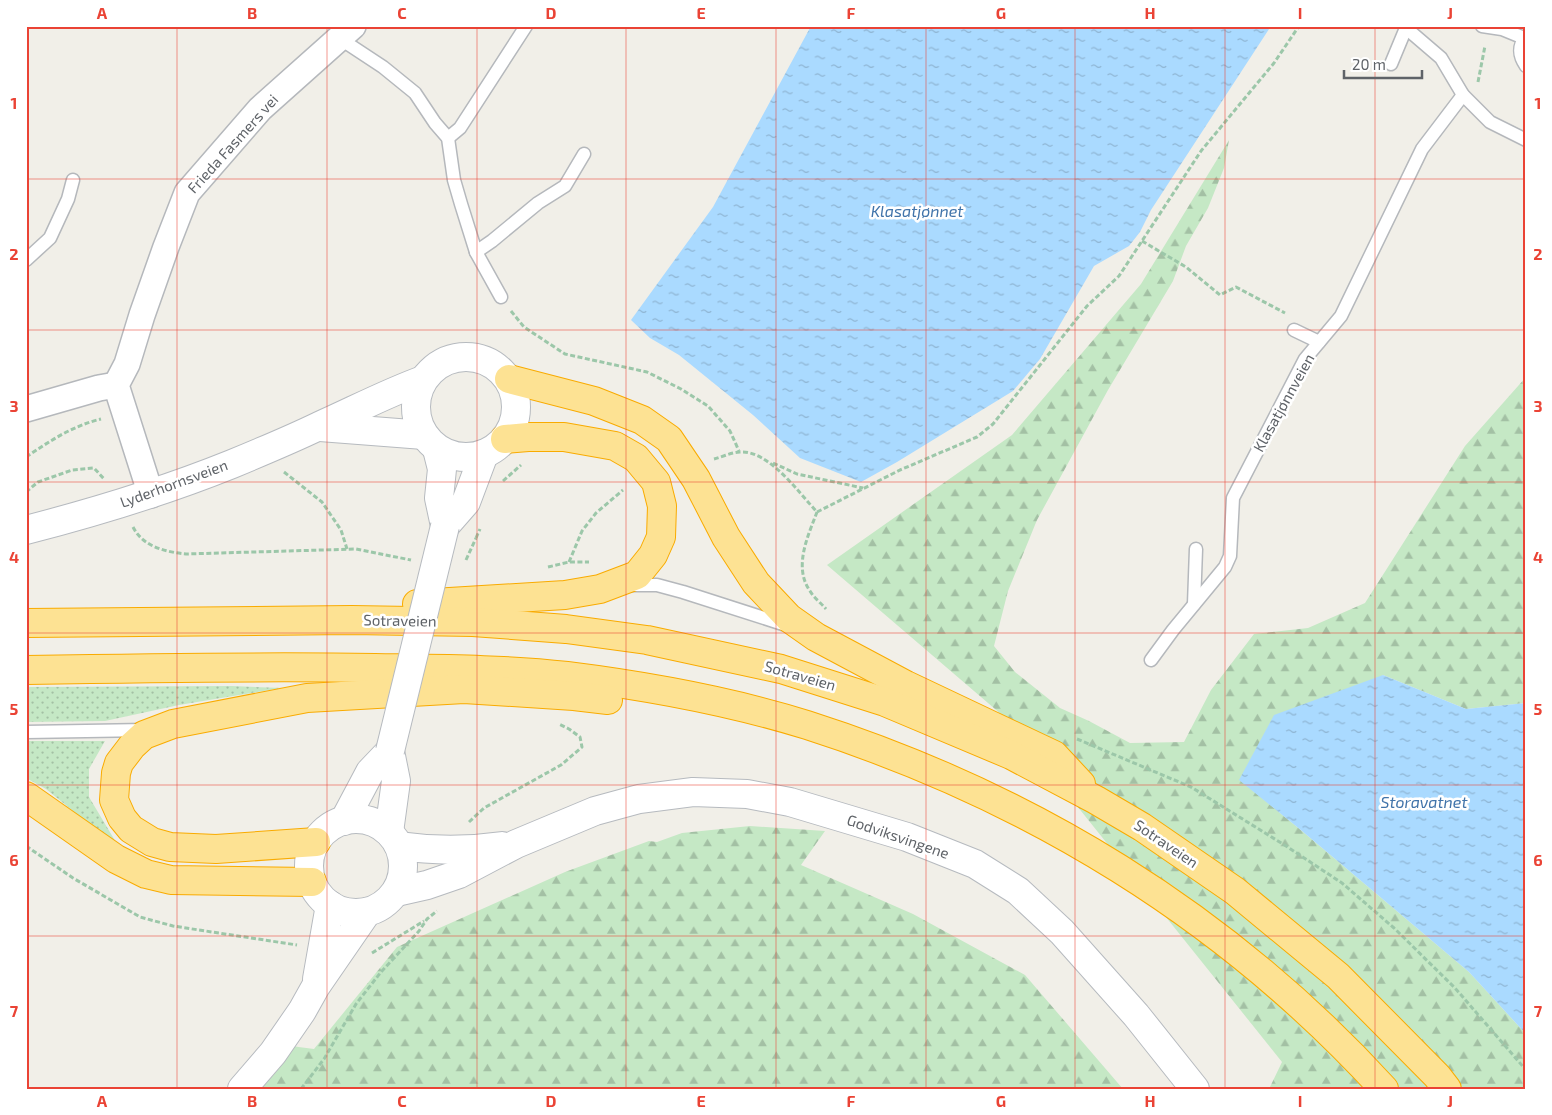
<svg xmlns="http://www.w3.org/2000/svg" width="1552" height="1115" font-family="'Exo 2',sans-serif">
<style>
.grass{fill:url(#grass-dots)}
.forest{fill:url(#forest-firs)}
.water{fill:url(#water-ripples)}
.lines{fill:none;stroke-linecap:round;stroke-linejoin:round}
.service-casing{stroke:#b5b8bc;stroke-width:15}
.minor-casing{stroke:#b5b8bc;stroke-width:28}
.secondary-casing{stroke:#b6babf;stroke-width:30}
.motorway-casing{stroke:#f9ab00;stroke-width:30}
.path{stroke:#9cc7a9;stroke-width:3;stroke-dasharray:5 2.5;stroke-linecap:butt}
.service{stroke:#fff;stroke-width:12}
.minor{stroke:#fff;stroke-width:25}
.secondary{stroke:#fff;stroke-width:28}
.motorway{stroke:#fde293;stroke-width:28}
.secondary-bridge-casing{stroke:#b6babf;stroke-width:30;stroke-linecap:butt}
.path-bridge{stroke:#9cc7a9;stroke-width:3;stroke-dasharray:5 2.5;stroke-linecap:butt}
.secondary-bridge{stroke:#fff;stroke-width:28}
.grid{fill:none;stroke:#ea4335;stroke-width:1;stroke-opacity:0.55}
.labels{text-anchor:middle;stroke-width:5;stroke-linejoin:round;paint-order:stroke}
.street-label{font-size:15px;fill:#5f6368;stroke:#fff}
.water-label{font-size:16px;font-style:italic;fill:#4174aa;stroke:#fff}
.neatline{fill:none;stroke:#ea4335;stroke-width:2}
.grid-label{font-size:16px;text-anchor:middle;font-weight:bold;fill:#ea4335}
</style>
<defs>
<pattern id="grass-dots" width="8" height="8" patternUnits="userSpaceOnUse" patternTransform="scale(1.25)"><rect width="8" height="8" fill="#c5e8c5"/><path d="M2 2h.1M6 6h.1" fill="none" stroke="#a3c0a4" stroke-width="1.8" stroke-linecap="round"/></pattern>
<pattern id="forest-firs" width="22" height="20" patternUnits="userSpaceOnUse" patternTransform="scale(1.25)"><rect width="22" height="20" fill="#c5e8c5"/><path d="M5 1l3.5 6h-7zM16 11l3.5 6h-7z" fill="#a3c0a4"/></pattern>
<pattern id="water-ripples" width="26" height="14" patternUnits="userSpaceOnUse" patternTransform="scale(1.25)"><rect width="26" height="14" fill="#aadaff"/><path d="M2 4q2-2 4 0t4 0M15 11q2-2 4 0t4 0" fill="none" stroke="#8eb4d2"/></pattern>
</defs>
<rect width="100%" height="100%" fill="#f1efe8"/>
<g class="grass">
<path d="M232,686L282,688L179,705L105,721L26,722V687Z"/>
<path d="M26,741H105L89,769V797L120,849L46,789L26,778Z"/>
</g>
<g class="forest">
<path d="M1229,140L1224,168L1208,208L1186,246L1173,281L1108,390L1037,520L1008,591L994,646L1015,672L1060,708L1089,721L1130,743L1184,742L1211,690L1254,634L1308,628L1365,603L1465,446L1526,377V703L1466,709L1383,675L1240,780L1302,831L1469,972L1526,1034V1089H1269L1282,1062L1009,721L827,565L1012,435L1141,284Z"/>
<path d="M750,826L825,831L801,865L913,914L1025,975L1123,1089H261L291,1046L314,1049L397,947L565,872L649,841L657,842L682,833Z"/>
</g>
<g class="water">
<path d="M811,26H1141L1143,27L1145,26H1271L1151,210L1140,232L1129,246L1094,266L1040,359L1013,391L897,462L861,482L800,458L753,415L679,355L650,338L631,320L713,207Z"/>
<path d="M1383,675L1466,709L1526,703V1034L1469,972L1302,831L1239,780L1274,715Z"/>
</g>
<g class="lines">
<defs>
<g id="service">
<path d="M1406,26V28L1441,58L1463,95L1490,122L1526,140"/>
<path d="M1482,26L1502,29L1524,38"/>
<path d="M1526,37C1518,46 1519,56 1526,66"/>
<path d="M339,38L383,67L415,93L435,123L448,138L454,180L461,204L476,252L501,297"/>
<path d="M1391,64L1406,28"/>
<path d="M448,138L460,128L526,26"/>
<path d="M476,252L492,241L538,203L565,186L584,154"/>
<path d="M26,260L50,238L68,199L73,180"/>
<path d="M1294,330L1319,342"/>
<path d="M630,585H657L683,592L786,625"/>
<path d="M1194,604L1196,549"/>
<path d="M1151,660L1173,630L1225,567L1230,556L1233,498L1305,359L1341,316L1422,149L1463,95"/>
<path d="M26,732L146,730"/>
</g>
<g id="minor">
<path d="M26,409L99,388L116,385"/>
<path d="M151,495L116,385L127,364L142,315L166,247L187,193L260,109L353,26"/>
</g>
<g id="secondary">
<circle cx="466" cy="407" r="50"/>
<path d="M320,427L424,435"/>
<path d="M437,449L442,469L439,498L445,526"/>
<path d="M445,526L466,502L484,454"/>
<path d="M26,530C96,512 165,491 232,464C261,452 290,440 319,426C353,411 387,393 423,380"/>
<circle cx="356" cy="866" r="47"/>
<path d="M344,821L370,772L390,751"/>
<path d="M389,832L396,781L390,751"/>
<path d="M399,846C434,851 467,851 502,846"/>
<path d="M396,892L427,885L459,874L516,844L595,811L639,799L693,792L747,794L790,802L907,837L975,864L1018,891L1062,932L1136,1015L1195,1089"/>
<path d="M317,979L330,905"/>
<path d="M242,1089L273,1053L302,1011L316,986L367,912"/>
</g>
<g id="motorway">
<path d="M509,379L594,401L642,420L669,439L696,479L726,537L756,583L789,618L816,637L906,685L1054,755L1081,784"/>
<path d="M417,604L565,595L600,589L637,575L653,555L661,537L662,506L656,482L636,458L615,446L564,437H528L505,439"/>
<path d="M26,623L352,620L473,622L566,629L647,640L781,669L885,702L1011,755L1096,800L1142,827L1235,891L1338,976L1437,1076L1447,1089"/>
<path d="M26,670C142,668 259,666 375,668C439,669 504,669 567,676C647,686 730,701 807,725C1029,796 1226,916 1384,1089"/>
<path d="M26,796L116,859L146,874L171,880L312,882"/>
<path d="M316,842L216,849L170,847L152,842L131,829L122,818L114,800L116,773L119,763L132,746L144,735L173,724L307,698L464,689L574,696L608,700"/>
</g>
</defs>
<use href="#service" class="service-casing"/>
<use href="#minor" class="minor-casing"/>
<use href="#secondary" class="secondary-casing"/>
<use href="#motorway" class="motorway-casing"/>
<g class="path">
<path d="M1478,82L1485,46"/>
<path d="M1142,241L1186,267L1220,295L1236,287L1285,313"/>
<path d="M511,311L524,327L565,354L647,372L681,389L708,406L730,431L739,451"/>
<path d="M26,457C50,441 72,426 101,419"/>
<path d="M714,459C722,457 732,452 740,452C769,450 799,493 817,512"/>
<path d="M773,463L797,474L863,488"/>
<path d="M284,472L322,502L341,530L347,549"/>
<path d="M503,481L521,465"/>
<path d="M26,492L38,482L72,470L94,468L105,480"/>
<path d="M817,512C808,536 793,567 810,591C814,598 821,603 826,609"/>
<path d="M817,512L900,470L977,437L993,424L1087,306L1119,276L1201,151L1274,63L1299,26"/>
<path d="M133,527C143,547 166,552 186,554L356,549L411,560"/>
<path d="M476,538L480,529"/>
<path d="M569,562L582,531L596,513L623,490"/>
<path d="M548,567L569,562H589"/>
<path d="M1077,739L1191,787L1286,846L1342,883L1394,928L1455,988L1526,1070"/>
<path d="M469,822L484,808L561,765L582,747L580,737L569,729L559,724"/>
<path d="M26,846L73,878L140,917L173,926L297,945"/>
<path d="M372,953L424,921"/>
<path d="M301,1089L324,1059L356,1004L381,972L419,931L427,919L437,911"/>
</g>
<use href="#service" class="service"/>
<use href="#minor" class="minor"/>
<use href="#secondary" class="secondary"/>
<use href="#motorway" class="motorway"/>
<defs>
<path id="secondary-bridge" d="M390,751L445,526"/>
</defs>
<use href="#secondary-bridge" class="secondary-bridge-casing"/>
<path class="path-bridge" d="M466,560L476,538"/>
<use href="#secondary-bridge" class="secondary-bridge"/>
</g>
<path class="grid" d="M177,26V1089M327,26V1089M477,26V1089M626,26V1089M776,26V1089M926,26V1089M1075,26V1089M1225,26V1089M1375,26V1089M26,179H1526M26,330H1526M26,482H1526M26,633H1526M26,785H1526M26,936H1526"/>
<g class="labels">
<g class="street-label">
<text transform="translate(233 144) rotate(-48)" y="5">Frieda Fasmers vei</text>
<text transform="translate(1284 403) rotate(-61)" y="5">Klasatjønnveien</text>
<text transform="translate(174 484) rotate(-20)" y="5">Lyderhornsveien</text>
<text transform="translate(400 621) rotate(1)" y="5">Sotraveien</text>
<text transform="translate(800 676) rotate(16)" y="5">Sotraveien</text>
<text transform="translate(898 837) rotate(19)" y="5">Godviksvingene</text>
<text transform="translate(1166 844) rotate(34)" y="5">Sotraveien</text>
</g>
<g class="water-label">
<text x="917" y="217">Klasatjønnet</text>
<text x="1424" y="808">Storavatnet</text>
</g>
</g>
<rect width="1552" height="1115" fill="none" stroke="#ffffff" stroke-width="55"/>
<path d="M1344 70v8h78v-8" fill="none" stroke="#5f6368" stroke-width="2.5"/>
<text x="1352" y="70" font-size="15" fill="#5f6368" stroke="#ffffff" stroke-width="4" paint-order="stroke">20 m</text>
<rect x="28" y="28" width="1496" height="1060" class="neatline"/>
<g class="grid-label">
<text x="102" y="19">A</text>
<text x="252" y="19">B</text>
<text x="402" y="19">C</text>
<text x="551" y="19">D</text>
<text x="701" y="19">E</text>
<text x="851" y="19">F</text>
<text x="1001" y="19">G</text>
<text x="1150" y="19">H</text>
<text x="1300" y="19">I</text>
<text x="1450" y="19">J</text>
<text x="14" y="109">1</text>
<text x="1538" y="109">1</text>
<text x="14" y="260">2</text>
<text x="1538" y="260">2</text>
<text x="14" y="412">3</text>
<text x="1538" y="412">3</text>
<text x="14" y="563">4</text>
<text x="1538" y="563">4</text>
<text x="14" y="715">5</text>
<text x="1538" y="715">5</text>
<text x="14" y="866">6</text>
<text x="1538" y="866">6</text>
<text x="14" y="1017">7</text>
<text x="1538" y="1017">7</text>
<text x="102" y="1107">A</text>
<text x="252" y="1107">B</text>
<text x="402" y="1107">C</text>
<text x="551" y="1107">D</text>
<text x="701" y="1107">E</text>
<text x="851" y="1107">F</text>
<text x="1001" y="1107">G</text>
<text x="1150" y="1107">H</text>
<text x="1300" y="1107">I</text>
<text x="1450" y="1107">J</text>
</g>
</svg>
